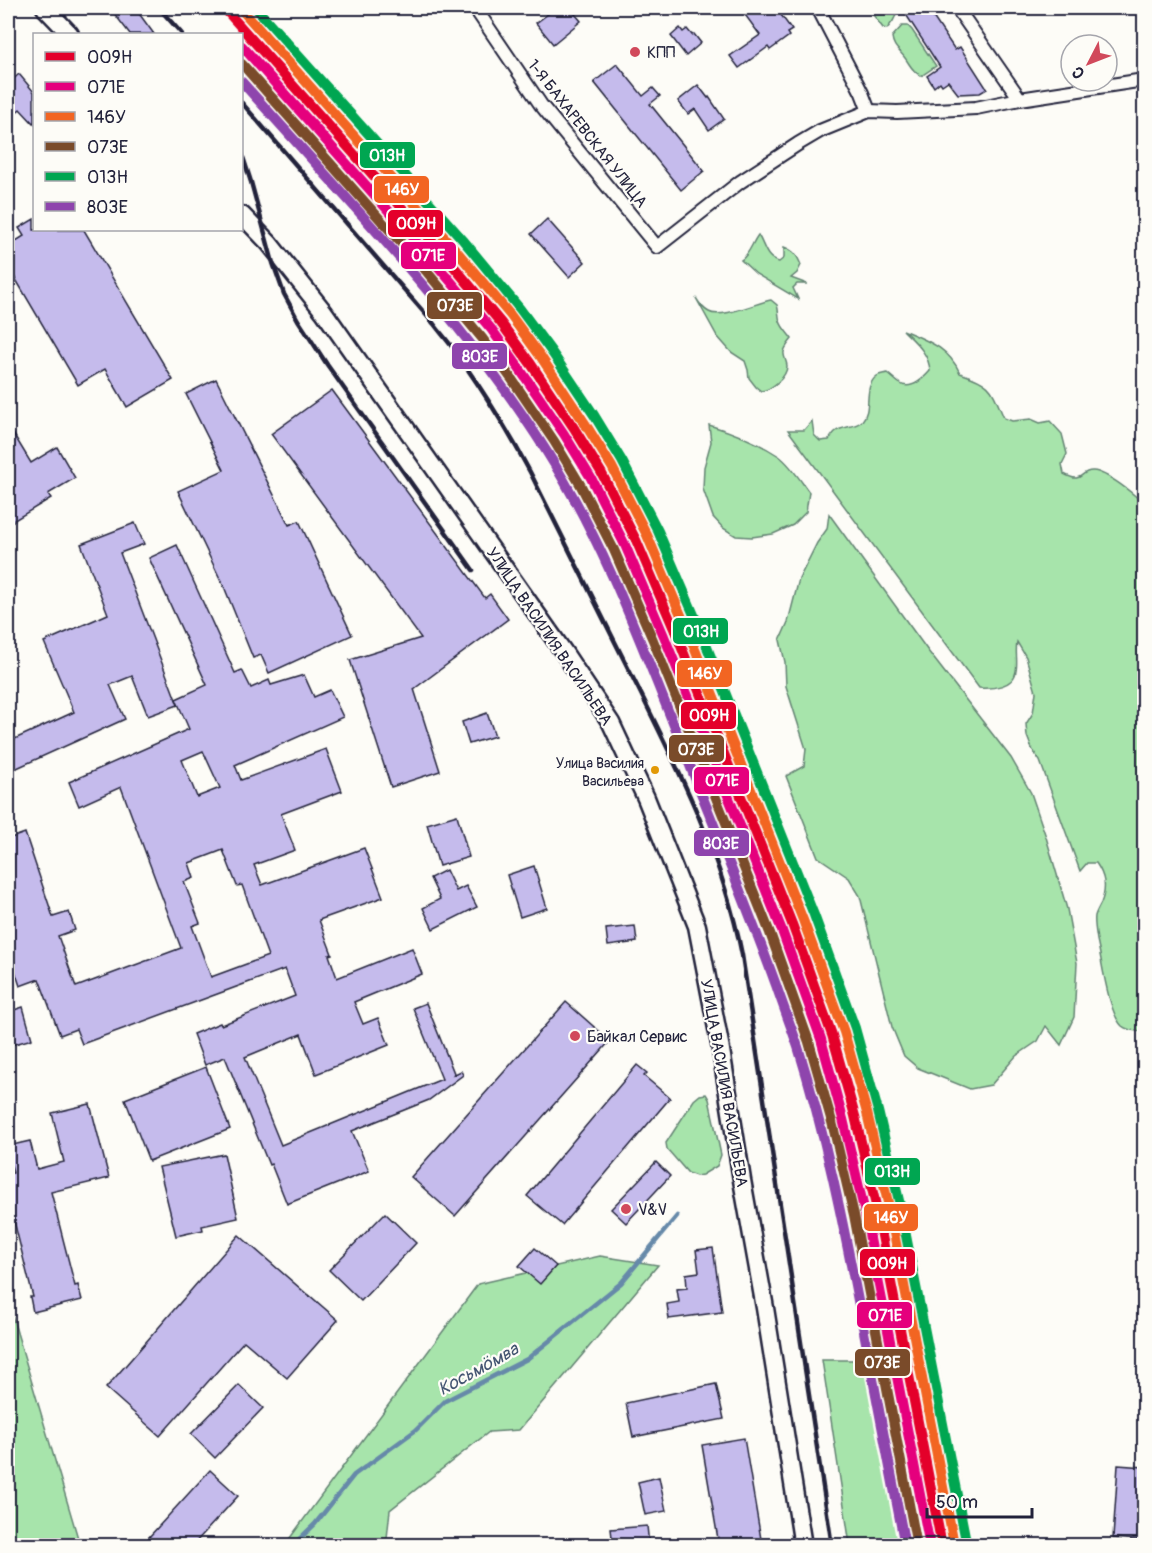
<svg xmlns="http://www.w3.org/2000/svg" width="1152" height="1553" font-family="Pangolin,sans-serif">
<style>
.green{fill:#a7e4ab;stroke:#648373;stroke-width:1.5}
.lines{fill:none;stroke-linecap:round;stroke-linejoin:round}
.stream{stroke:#6689a9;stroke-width:4.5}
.building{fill:#c5bbec;stroke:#22223b;stroke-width:1.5;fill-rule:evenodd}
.street-casing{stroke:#22223b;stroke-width:16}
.secondary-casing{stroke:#22223b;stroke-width:21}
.street{stroke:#fdfcf7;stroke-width:12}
.secondary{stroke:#fdfcf7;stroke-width:16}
.rail{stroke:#22223b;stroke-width:4.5}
.rail-1-casing{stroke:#fdfcf7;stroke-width:15}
.rail-2-casing{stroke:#fdfcf7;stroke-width:15}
.rail-3-casing{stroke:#fdfcf7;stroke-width:15}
.rail-4-casing{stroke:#fdfcf7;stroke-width:15}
.rail-5-casing{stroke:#fdfcf7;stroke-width:15}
.rail-6-casing{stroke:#fdfcf7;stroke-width:15}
.rail-1{stroke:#e4002b;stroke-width:10}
.rail-2{stroke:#e5007d;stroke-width:10}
.rail-3{stroke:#f26522;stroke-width:10}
.rail-4{stroke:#7a4b2a;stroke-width:10}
.rail-5{stroke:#00a651;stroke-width:10}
.rail-6{stroke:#8e44ad;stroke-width:10}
.poi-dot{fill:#d1495b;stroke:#fdfcf7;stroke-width:2}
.bus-dot{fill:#e29906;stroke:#fdfcf7;stroke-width:2}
.labels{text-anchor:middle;stroke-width:4.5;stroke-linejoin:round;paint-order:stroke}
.bus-label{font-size:14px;fill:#22223b;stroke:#fdfcf7;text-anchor:end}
.poi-label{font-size:16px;fill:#22223b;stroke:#fdfcf7;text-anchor:start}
.street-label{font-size:16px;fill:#22223b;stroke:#fdfcf7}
.water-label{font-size:18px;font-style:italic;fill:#445572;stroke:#fdfcf7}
.line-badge{stroke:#fdfcf7;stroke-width:2}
.badge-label{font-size:16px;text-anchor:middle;font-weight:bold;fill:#fff}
</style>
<rect width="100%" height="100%" fill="#fdfcf7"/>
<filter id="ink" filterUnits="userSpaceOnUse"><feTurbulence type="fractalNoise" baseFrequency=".0167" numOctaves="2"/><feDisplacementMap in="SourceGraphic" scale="12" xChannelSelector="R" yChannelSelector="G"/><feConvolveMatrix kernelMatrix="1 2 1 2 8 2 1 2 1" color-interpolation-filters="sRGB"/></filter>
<g filter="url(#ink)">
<g class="green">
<path d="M868,8H892L896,15L893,21L887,29L883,28Z"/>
<path d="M902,26H908L912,30L936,66L921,76C911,70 911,66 905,58C899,50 893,47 892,37Z"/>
<path d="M758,235C765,246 765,258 779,262L784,258V247C794,251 797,255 801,265L797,273L791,278L807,284H797L793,288L798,299L756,274L741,260C749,255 752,243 758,235Z"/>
<path d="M696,298C699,303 703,309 709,312C721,319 756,303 771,300L777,305C779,310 778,316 780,321C782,328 788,333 792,339C789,343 785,347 784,352C783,357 787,361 787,366C787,377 771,390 761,391L756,387L749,378L748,370L745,361L731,352L717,336Z"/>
<path d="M903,330C928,341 948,347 960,373C993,384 991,388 1004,418L1012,421L1031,419L1040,423L1050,421L1062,434L1067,454L1062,464L1064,474C1084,485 1079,470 1093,471C1107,472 1134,494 1144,504V1032C1137,1031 1128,1031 1122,1026C1108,1012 1102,960 1097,940C1096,933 1094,923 1095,916C1096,912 1099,907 1101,903C1107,888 1105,876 1096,863H1087L1080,871L1040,761L1032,749L1027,736L1026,724L1033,713L1036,692L1026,657L1017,642C1015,651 1018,662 1016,671C1014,687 991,689 979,688L788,430H804L812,421L814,435L820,441L829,440C831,437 833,434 835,432C842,426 855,428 862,421C873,409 862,387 877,376C880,374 884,374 887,373C891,376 895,380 899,383C910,391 923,379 930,371C929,353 915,342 903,330Z"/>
<path d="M709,425C732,432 758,442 779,456C791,465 800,480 809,492L806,512L793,525L773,534L752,537L736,536L723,528L713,517L703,489L704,467L711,442Z"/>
<path d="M829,514L928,651L1011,758L1031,793L1046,837L1067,909L1077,963L1074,1017L1061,1045L1046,1026L1038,1041L1016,1056L991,1085L970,1089L918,1068L904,1056L892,1027L860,896L849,878L818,857L786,776L804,766L806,749L786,686L785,662L780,640L788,622L799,579L817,543L827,529Z"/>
<path d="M706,1094L709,1099L721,1155L717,1166L702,1175L696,1176L688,1173L667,1149L666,1143L694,1100L700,1095Z"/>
<path d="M600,1256L658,1265L519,1430L489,1432L390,1510L387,1538L384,1545L284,1546L478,1284Z"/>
<path d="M8,1302L80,1545H8Z"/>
<path d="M822,1360H869L898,1545H850Z"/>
</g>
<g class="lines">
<path class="stream" d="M292,1546L315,1524L354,1475L416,1430L445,1401L527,1359L621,1283L677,1216"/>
</g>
<g class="building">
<path d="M110,8H135L154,34H130Z"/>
<path d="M556,8H570L581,21L553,44L536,23Z"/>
<path d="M740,8H776L792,30L787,33L789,36L770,50L768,47L739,68L730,56L760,35Z"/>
<path d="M914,8H927L955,50L960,47L987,89L980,93L958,94L948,81L942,85L940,82L934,87L927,76L940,67L905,13Z"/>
<path d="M680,28L683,32L687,29L692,35L694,34L701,43L686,56L671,36Z"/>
<path d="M617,64L643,96L653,88L660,96L650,104L704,171L681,190L594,82Z"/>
<path d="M19,74L34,92V124L20,109L8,120V84Z"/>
<path d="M698,85L708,98L709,97L724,119L709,130L695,109L688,114L678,101Z"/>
<path d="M34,219V230H84L173,380L127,407L105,369L78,385L8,266V246L24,236L19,228Z"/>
<path d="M547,219L585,262L569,277L531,234Z"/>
<path d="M216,379L289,525L299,521L352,635L269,673L261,655L253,658L225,589L178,491L224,470L186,394Z"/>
<path d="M332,390L485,598L490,594L508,619L414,689L440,771L391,787L350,660L421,638L271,434Z"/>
<path d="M8,425L31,463L57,447L75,478L48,494L51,498L8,524Z"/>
<path d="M135,523L144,544L120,553L178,705L148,716L132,676L110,685L125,719L8,772V742L74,712L44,642L108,614L81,544Z"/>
<path d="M177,545L235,673L242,670L251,688L269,680L271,685L304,675L314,697L330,690L343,717L235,765L241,780L326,749L342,791L281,814L295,850L254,865L262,885L364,848L383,897L319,920L332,954L329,955L337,978L412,948L422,974L354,1002L363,1024L378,1018L389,1045L316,1074L301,1034L245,1057L281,1145L442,1079L413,1008L426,1003L454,1073L453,1075L461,1071L463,1075L429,1100L352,1131L369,1171L287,1204L271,1164L269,1165L225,1057L205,1065L193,1034L220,1023L221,1025L295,996L285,969L82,1044L76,1029L60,1035L39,979L20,986L8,950V839L25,833L53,917L69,912L75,930L58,936L76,987L181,948L121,787L79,806L69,782L189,729L176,699L207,685L149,558ZM203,751L220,788L197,797L182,760ZM223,850L237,886L242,885L268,956L211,977L192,926L200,923L184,882L194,878L189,863Z"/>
<path d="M487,713L495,736L469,744L462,722Z"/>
<path d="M457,815L469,857L439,866L427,824Z"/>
<path d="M534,866L547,908L520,917L507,875Z"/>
<path d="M446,870L456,891L466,886L477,907L433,929L423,908L440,899L430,878Z"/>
<path d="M635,926L637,942L608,946L606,929Z"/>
<path d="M566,1002L610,1041L455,1216L411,1177Z"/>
<path d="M23,1007L32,1039L8,1046V1012Z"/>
<path d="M637,1065L647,1073L644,1076L670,1098L562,1225L527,1196Z"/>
<path d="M206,1067L230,1129L149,1161L125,1099Z"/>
<path d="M90,1104L109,1178L51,1192L75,1286L78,1285L82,1300L33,1312L30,1297H33L8,1197V1174L13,1173L8,1153V1146L30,1141L37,1169L64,1162L52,1113Z"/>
<path d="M224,1154L238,1218L202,1226L203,1230L176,1236L159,1167Z"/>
<path d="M656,1162L670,1176L626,1223L611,1209Z"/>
<path d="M385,1213L416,1243L361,1301L329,1270Z"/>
<path d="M239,1235L309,1296V1295L338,1320L287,1378L244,1341L160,1436L106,1388Z"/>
<path d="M535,1248L556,1266L540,1284L519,1266Z"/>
<path d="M713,1248L722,1312L669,1319L667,1304L679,1302L677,1289L687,1288L686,1274L699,1272L696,1250Z"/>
<path d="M716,1384L724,1419L633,1437L626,1403Z"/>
<path d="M239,1385L263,1408L215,1458L191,1434Z"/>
<path d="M744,1438L762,1545H719L702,1445Z"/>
<path d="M1118,1465L1144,1467L1138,1540L1113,1538Z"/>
<path d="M210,1470L238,1496L193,1545H158L149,1537Z"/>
<path d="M659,1477L666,1511L645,1515L638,1482Z"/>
<path d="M647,1526L649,1545H613L611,1529Z"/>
</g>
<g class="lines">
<defs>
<g id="street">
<path d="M475,8L541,105L657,247L740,182L798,144L820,131L869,111L897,112L976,108L1020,99L1144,80"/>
<path d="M818,8L862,93L869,111"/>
<path d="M957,8L1020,99"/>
</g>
<g id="secondary">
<path d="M45,8L70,34"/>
<path d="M242,215L269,243L324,312L563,651L611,723L646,798L697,926L720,1044L742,1180L765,1308L803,1546"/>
</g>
</defs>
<use href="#street" class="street-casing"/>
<use href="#secondary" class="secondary-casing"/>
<use href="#street" class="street"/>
<use href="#secondary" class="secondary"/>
<g class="rail">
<path d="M159,8L182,34"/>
<path d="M242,103L434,324C443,336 454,348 462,361C487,397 510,434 530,472C564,540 598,608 632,676C677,766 723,856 742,955L832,1546"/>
<path d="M242,154L251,182L273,263L284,294L298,320L328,366L473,570"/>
</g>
<defs>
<path id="rail-1" d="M224,8L445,256L501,323L531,364L574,428L601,472L636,540L675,631L792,924L832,1035L855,1116L877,1210L942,1546"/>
<path id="rail-2" d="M242,46L436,264L492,330L521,371L564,434L591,478L625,545L664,636L781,928L821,1039L843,1119L865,1213L930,1546"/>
<path id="rail-3" d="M240,8L454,248L511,316L541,357L584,422L612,467L647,535L686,627L803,920L844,1032L867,1113L889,1207L954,1544"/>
<path id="rail-4" d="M242,64L427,272L482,338L511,378L554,441L580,484L614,550L653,640L770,933L809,1042L832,1122L854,1215L917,1546"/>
<path id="rail-5" d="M256,8L463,240L520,309L551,351L594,415L622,461L658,531L697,622L814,915L855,1028L878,1111L900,1205L966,1541"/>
<path id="rail-6" d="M242,82C347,200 460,315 545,449C604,542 642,646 683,748C714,826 747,905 776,985C783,1006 791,1026 798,1047C825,1133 843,1222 860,1311C875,1389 890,1467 905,1546"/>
</defs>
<use href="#rail-1" class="rail-1-casing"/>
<use href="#rail-2" class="rail-2-casing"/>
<use href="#rail-3" class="rail-3-casing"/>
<use href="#rail-4" class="rail-4-casing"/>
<use href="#rail-5" class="rail-5-casing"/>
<use href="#rail-6" class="rail-6-casing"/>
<use href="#rail-1" class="rail-1"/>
<use href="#rail-2" class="rail-2"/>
<use href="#rail-3" class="rail-3"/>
<use href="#rail-4" class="rail-4"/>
<use href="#rail-5" class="rail-5"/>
<use href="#rail-6" class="rail-6"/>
</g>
</g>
<g class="poi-dot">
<circle cx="635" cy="52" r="6"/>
<circle cx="575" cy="1036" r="6"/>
<circle cx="626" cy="1209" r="6"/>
</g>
<circle class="bus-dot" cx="655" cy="770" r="5"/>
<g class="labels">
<g class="bus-label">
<text x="644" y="768">Улица Василия<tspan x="644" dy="18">Васильева</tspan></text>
</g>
<g class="poi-label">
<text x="647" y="58">КПП</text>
<text x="587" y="1042">Байкал Сервис</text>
<text x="638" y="1215">V&amp;V</text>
</g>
<g class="street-label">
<text transform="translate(588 133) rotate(52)" y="6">1-Я БАХАРЕВСКАЯ УЛИЦА</text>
<text transform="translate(550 636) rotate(56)" y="6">УЛИЦА ВАСИЛИЯ ВАСИЛЬЕВА</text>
<text transform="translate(725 1083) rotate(80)" y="6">УЛИЦА ВАСИЛИЯ ВАСИЛЬЕВА</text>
</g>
<g class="water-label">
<text transform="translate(478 1369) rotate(-29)" y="6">Косьмӧмва</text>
</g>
</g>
<g class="line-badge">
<rect x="359" y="141" width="57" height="28" rx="6" fill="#00a651"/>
<rect x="373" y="175" width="57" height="29" rx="6" fill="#f26522"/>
<rect x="387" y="209" width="57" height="29" rx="6" fill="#e4002b"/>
<rect x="400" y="241" width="57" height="29" rx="6" fill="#e5007d"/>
<rect x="426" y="291" width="57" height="29" rx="6" fill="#7a4b2a"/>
<rect x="451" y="342" width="57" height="28" rx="6" fill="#8e44ad"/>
<rect x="672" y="617" width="57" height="28" rx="6" fill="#00a651"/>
<rect x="676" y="659" width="57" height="29" rx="6" fill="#f26522"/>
<rect x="680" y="701" width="57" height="29" rx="6" fill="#e4002b"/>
<rect x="668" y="734" width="57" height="29" rx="6" fill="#7a4b2a"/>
<rect x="693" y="766" width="57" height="29" rx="6" fill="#e5007d"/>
<rect x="693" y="829" width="57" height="28" rx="6" fill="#8e44ad"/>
<rect x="864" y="1157" width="57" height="29" rx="6" fill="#00a651"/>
<rect x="863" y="1203" width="56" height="29" rx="6" fill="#f26522"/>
<rect x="859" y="1248" width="57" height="29" rx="6" fill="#e4002b"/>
<rect x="856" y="1301" width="57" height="28" rx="6" fill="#e5007d"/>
<rect x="854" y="1348" width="57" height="29" rx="6" fill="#7a4b2a"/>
</g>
<g class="badge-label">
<text x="387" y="161">013Н</text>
<text x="402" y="195">146У</text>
<text x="416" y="229">009Н</text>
<text x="428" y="261">071Е</text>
<text x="455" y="311">073Е</text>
<text x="480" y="362">803Е</text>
<text x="701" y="637">013Н</text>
<text x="705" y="679">146У</text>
<text x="709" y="721">009Н</text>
<text x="696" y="755">073Е</text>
<text x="722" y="786">071Е</text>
<text x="721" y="849">803Е</text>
<text x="892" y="1177">013Н</text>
<text x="891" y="1223">146У</text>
<text x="887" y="1269">009Н</text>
<text x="885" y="1321">071Е</text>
<text x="882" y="1368">073Е</text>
</g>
<rect width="1152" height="1553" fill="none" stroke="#fdfcf7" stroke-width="30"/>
<rect x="15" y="15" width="1122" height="1523" fill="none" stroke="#22223b" stroke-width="2" filter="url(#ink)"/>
<rect x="33" y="33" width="210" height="198" fill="#fdfcf7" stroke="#a5a5ac" stroke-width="1.5"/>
<rect x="45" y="52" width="30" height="9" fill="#e4002b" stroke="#a5a5ac" stroke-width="1.5"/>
<text x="87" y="63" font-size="18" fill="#22223b">009Н</text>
<rect x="45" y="82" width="30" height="9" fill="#e5007d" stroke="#a5a5ac" stroke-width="1.5"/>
<text x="87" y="93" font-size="18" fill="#22223b">071Е</text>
<rect x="45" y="112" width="30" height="9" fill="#f26522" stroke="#a5a5ac" stroke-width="1.5"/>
<text x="87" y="123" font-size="18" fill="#22223b">146У</text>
<rect x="45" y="142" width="30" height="9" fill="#7a4b2a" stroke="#a5a5ac" stroke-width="1.5"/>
<text x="87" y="153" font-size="18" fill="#22223b">073Е</text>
<rect x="45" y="172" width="30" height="9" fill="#00a651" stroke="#a5a5ac" stroke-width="1.5"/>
<text x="87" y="183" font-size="18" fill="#22223b">013Н</text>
<rect x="45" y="202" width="30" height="9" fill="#8e44ad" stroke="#a5a5ac" stroke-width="1.5"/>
<text x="87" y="213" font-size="18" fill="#22223b">803Е</text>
<g transform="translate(1089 63) rotate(228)"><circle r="28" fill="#fdfcf7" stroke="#a5a5ac" stroke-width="1.5"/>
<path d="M0-4.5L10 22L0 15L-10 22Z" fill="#d1495b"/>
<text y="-9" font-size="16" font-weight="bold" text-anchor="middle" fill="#22223b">С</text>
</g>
<path d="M927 1508v9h105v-9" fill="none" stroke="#22223b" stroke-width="3"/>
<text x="936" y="1508" font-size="18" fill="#22223b" stroke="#fdfcf7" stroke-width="4.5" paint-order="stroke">50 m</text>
</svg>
